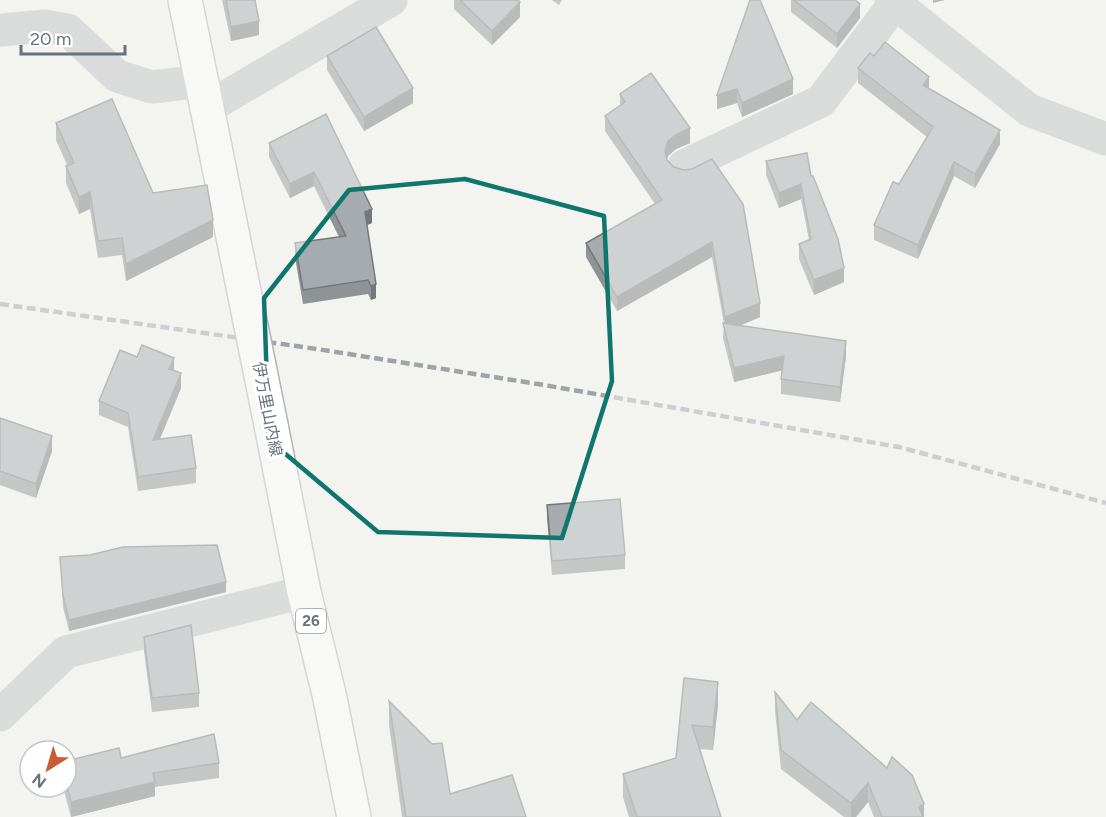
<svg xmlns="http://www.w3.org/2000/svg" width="1106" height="817" font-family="Figtree,'Noto Sans JP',sans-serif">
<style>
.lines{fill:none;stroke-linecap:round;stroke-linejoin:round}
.primary-casing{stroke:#b0b4b7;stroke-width:36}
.street{stroke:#bdc0c3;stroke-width:33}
.primary{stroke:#fff;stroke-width:33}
.rail{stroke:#9ea3a8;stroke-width:4.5;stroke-dasharray:9 4.5;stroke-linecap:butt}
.primary-bridge-casing{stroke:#b0b4b7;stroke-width:36;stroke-linecap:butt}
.primary-bridge{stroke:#fff;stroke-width:33}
.wall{fill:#8e9396}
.shaded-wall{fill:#74787a}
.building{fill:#a5abaf;stroke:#74787a;stroke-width:1.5}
.marked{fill:none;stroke:#0f766e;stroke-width:4.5;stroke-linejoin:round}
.labels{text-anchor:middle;stroke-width:6;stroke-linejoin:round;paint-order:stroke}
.shield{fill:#fff;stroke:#949ca4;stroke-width:1.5}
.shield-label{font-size:15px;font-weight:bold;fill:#66727d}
.street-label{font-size:16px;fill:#66727d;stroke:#fff}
</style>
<rect width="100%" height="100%" fill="#f3f3f0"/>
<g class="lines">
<defs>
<g id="primary">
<path d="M185,0L207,108"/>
<path d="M271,425L304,592L329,694L354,817"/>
</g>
</defs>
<use href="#primary" class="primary-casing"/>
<g class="street">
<path d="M891,0L1029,110L1106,139"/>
<path d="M0,30L45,26L68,30L117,76L152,87L202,81"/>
<path d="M207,108L391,0"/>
<path d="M684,166L821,101L895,3"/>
<path d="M0,715L66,652L304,592"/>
</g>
<use href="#primary" class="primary"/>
<path class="rail" d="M0,304L317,349L544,385L899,447L1106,503"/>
<defs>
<path id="primary-bridge" d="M207,108L271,425"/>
</defs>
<use href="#primary-bridge" class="primary-bridge-casing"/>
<use href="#primary-bridge" class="primary-bridge"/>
</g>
<g class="wall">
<path d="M222,0H255L259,35L231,41Z"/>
<path d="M454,0H518L520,17L492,45L454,9Z"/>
<path d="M552,0H562L559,5Z"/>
<path d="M750,0L793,94L742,117L737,103L717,109Z"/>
<path d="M791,0H855L860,18L837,48L791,12Z"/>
<path d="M327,56L413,103L364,131L327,70Z"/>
<path d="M858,68L929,88L1000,144L975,188L954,176L918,259L874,240V225L899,184L927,137L858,83Z"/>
<path d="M620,94L690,143L676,149L668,156L667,159L760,317L739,326L846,356L840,402L781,394V379L782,370L734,382L723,338L724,324L712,257L617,311L586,257V243L655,204L605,131V116L620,106Z"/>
<path d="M326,114L372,223L367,225L376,298L371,300L368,294L303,304L295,257V243L339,237L314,186L290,198L269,157V143Z"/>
<path d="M56,123L153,193L213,237L126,281L122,255L98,258L90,209L79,214L66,183V166L67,165L56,140Z"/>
<path d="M766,161L811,176L844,282L814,295L799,259V244L809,240L801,199L779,208L766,175Z"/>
<path d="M137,357L174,370L181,388L160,439L196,468V483L138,491L128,427L99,415V401Z"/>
<path d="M0,418L52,451L36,498L0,485Z"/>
<path d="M547,505L625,555V569L552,575L547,519Z"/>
<path d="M90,555L226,592L69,631L63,607L60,557Z"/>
<path d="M144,637L199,693V707L152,712L144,652Z"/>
<path d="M684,678L718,705L713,750L700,749L721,817H629L623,797V774L676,758Z"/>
<path d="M775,692L797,720L924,817H874L868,802L856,817H844L781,769L775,711Z"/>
<path d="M389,701L450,794L526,817H402L389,725Z"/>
<path d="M121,758L219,763V778L155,787V796L71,817L63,787H66V761Z"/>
</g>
<g class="shaded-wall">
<path d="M933,0H945L933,3Z"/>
<path d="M520,2V17L492,45V31Z"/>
<path d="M860,4V18L837,48V34Z"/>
<path d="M259,21V35L231,41V27Z"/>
<path d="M929,77V91L923,85Z"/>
<path d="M793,79V94L742,117V103Z"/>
<path d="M413,88V103L364,131V117Z"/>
<path d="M737,89V103L717,109V95Z"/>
<path d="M690,128V143L676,149L668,156L665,165V151L668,141L676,135Z"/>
<path d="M1000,130V144L975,188V174Z"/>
<path d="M954,162V176L918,259V245Z"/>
<path d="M314,172V186L290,198V184Z"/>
<path d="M801,184V199L779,208V193Z"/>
<path d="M90,192V209L79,214V197Z"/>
<path d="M372,209V223L365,226V212Z"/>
<path d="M213,220V237L126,281V264Z"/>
<path d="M712,242V257L617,311V297Z"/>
<path d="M844,268V282L814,295V280Z"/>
<path d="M376,284V298L371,300V286Z"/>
<path d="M760,303V317L725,332V317Z"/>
<path d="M846,341V356L840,402V387Z"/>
<path d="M784,356V370L734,382V368Z"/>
<path d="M174,358V373L169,369Z"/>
<path d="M181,373V388L153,455V440Z"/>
<path d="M52,436V451L36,498V484Z"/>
<path d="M226,582V592L69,631V620Z"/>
<path d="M718,682V705L713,750V727Z"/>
<path d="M155,782V796L71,817V802Z"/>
<path d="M868,783V802L856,817H851V803Z"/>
<path d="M924,804V817H919V807Z"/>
</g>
<g class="building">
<path d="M226,0H255L259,21L231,27Z"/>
<path d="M460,0H518L520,2L492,31Z"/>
<path d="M750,0H760L793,79L742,103L737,89L717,95Z"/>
<path d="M794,0H855L860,4L837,34Z"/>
<path d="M376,27L413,88L364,117L327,56Z"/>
<path d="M885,42L929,77L923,85L1000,130L975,174L954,162L918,245L874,225L893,182L899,184L933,127L858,68L870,53L874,56Z"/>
<path d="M651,73L690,128L676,135L668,141L665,151L667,160L674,167L683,170L692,169L712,159L743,204L760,303L725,317L712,242L617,297L586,243L662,200L605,116L625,102L620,94Z"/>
<path d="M112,99L153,193L207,185L213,220L126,264L122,238L98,241L90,192L79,197L66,166L74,163L56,123Z"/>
<path d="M326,114L372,209L365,212L376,284L371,286L368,280L303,290L295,243L346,236L314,172L290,184L269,143Z"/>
<path d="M807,153L811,176H813L838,239L844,268L814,280L799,244L811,239L801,184L779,193L766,161Z"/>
<path d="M723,323L846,341L840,387L781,379L784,356L734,368Z"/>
<path d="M142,345L174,358L169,369L181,373L153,440L191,435L196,468L138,477L128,413L99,401L120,350L137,357Z"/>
<path d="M0,418L52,436L36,484L0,471Z"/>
<path d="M620,499L625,555L552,561L547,505Z"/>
<path d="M217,545L226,582L69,620L63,596L60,557L90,555L123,547Z"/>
<path d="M191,625L199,693L152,698L144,637Z"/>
<path d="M684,678L718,682L713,727L692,725L721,817H637L623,774L676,758Z"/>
<path d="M775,692L797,720L811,702L887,768L892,757L912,775L924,804L919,807L923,817H882L868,783L851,803L781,750Z"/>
<path d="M389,701L432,744L442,743L450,794L512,775L526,817H406Z"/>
<path d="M214,734L219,763L153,773L155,782L71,802L66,782V761L119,748L121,758Z"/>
</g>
<path d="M0 0H1106V817H0ZM465,179L604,216L612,381L562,538L378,532L269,440L264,298L349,190Z" fill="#f3f3f0" fill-opacity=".55" fill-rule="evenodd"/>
<path class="marked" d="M465,179L604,216L612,381L562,538L378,532L269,440L264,298L349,190Z"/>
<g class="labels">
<rect class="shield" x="296" y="609" width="30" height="24" rx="4.5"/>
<g class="shield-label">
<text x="311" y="626">26</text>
</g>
<g class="street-label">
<text transform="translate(268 409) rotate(79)" y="6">伊万里山内線</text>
</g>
</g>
<g transform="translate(48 769) rotate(217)"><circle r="28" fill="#ffffff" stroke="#c2c7cb" stroke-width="1.5"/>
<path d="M0-4.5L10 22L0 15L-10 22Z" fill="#cb5b37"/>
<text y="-9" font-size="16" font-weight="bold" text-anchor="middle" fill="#66727d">N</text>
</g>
<path d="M21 45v9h104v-9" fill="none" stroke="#66727d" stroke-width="3"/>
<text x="30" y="45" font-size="18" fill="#66727d" stroke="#ffffff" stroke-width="4.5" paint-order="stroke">20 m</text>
</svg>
